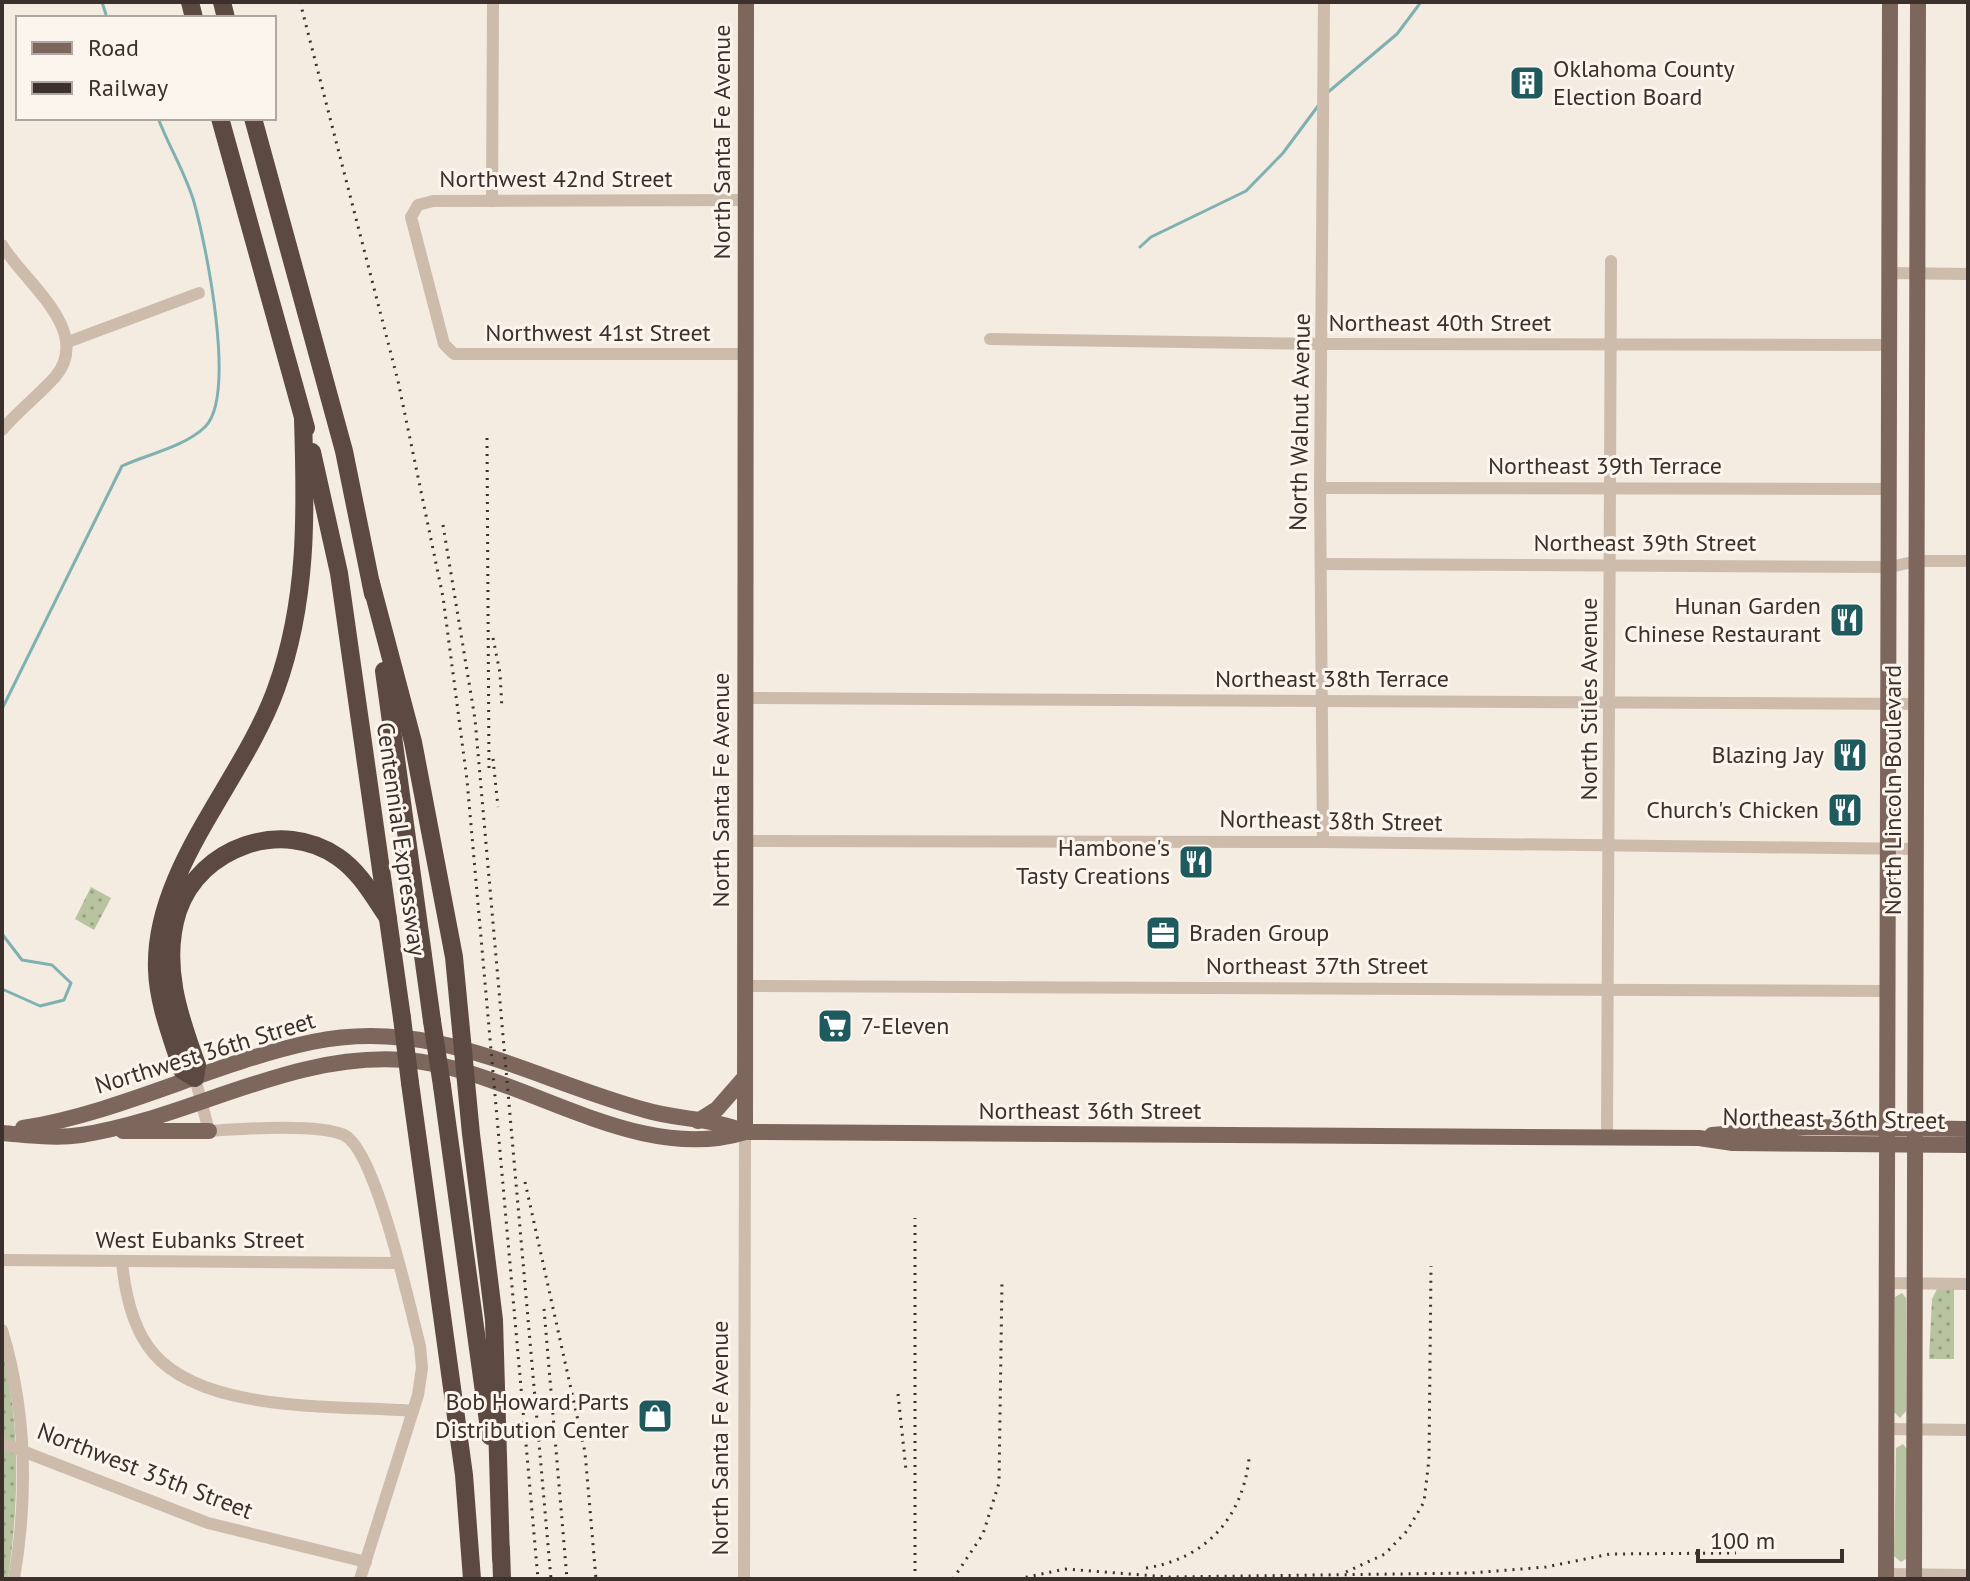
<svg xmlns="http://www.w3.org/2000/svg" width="1970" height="1581" font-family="'PT Sans',sans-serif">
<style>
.grass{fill:#b8c4a0}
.park{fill:url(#park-dots)}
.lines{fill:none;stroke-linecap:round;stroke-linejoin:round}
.stream{stroke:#7fb0b2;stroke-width:3}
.minor{stroke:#cdbbac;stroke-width:12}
.major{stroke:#7d675c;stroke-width:16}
.highway{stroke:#5c4a42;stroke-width:18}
.rail{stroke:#3b302b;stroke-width:3;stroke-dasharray:2 6;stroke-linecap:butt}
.highway-bridge{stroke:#5c4a42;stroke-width:18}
.labels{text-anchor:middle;stroke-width:6;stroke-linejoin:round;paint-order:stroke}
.poi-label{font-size:24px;fill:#3b302b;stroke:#fbf5ee;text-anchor:end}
.street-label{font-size:24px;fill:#3b302b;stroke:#fbf5ee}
</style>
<defs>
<pattern id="park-dots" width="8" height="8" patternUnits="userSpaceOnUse" patternTransform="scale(2)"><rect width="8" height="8" fill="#b8c4a0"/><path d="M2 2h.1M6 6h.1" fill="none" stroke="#97a083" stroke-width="1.8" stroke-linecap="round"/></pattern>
</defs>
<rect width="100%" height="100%" fill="#f4ebe1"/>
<g class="grass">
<path d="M1902,1293L1906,1298V1411L1900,1418L1894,1412L1895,1297Z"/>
<path d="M1903,1444L1907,1449L1906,1559L1901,1562L1894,1556L1896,1448Z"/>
</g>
<g class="park">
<path d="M91,887L111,898L94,930L75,919Z"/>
<path d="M1937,1289H1954V1359H1929L1932,1299Z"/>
<path d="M2,1349C21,1427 19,1500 8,1579H2Z"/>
</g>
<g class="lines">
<g class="stream">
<path d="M102,2L107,18"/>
<path d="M1327,93L1397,34L1421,2"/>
<path d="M1140,247L1151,237L1246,191L1283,153L1318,106"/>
<path d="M2,709L122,466C148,454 184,447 205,427C237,395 206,245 194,202C185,172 169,147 158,118"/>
<path d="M2,934L22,960L52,965L71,983L64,1000L40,1006L2,989"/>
</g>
<g class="minor">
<path d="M746,200L433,201L418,205L411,217L444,344L454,354H746"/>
<path d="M492,201L493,2"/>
<path d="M2,245C24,282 94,331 55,377C38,396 18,411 2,430"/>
<path d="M1889,273L1968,274"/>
<path d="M990,339L1323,344L1890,345"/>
<path d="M68,342L199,293"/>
<path d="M1320,488L1889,489"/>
<path d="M1321,564L1890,567L1917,561H1968"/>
<path d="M746,698L1918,704"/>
<path d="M745,841L1323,842L1917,849"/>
<path d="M1323,842L1320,488L1324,2"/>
<path d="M745,986L1888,991"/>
<path d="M195,1078L209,1131C240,1129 318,1123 344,1135C376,1150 410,1308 420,1346L422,1368L418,1395L360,1579"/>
<path d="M1607,1137L1611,261"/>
<path d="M2,1260L398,1263"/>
<path d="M122,1262C125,1293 133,1330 154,1354C206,1414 340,1405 413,1411"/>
<path d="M1886,1283L1968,1284"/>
<path d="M2,1330C27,1412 28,1496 14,1579"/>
<path d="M1886,1429L1968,1430"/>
<path d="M2,1443L208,1523L366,1562"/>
<path d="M1886,1574L1968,1575"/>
<path d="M744,1579L745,1132"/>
</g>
<g class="major">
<path d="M698,1121L717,1109L745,1077"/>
<path d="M23,1128C123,1112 213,1063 312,1042C435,1016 531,1079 645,1110C678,1120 713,1118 745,1132"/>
<path d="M123,1131H209"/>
<path d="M745,1132L746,2"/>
<path d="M2,1133C28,1135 55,1139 81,1135C191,1118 290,1052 404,1060C515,1067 633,1167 745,1132L1699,1138L1733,1143L1968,1145"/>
<path d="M1712,1135L1808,1127L1968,1129"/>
<path d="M1886,1579L1890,2"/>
<path d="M1914,1579L1918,2"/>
</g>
<g class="highway">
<path d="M190,2L194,18"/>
<path d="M222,2L226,18"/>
<path d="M220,118L306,428"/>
<path d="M253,118L344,451L373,594"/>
<path d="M303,419C306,511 308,601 276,689C243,781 153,870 157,970C158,1004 172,1038 182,1070L195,1078L197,1065C179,1016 161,964 178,911C200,847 282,818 338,857C360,872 373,896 388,918"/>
<path d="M312,452L339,573L402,1018"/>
<path d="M371,583L413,742L454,957L471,1134L494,1320L501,1559"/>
<path d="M384,671L432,1021"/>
<path d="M410,1083L464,1475L472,1579"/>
<path d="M442,1086L490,1436"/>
<path d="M501,1549L502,1579"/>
</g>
<g class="rail">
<path d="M300,2L398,381L443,597L467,780L538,1579"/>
<path d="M487,438L489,769"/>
<path d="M443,525L475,719L551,1579"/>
<path d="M493,638L500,673L502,709"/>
<path d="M493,759L498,807"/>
<path d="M525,1182L585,1452L596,1579"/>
<path d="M544,1309L567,1579"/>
<path d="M898,1394L906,1470"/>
<path d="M1146,1568C1205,1559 1242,1519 1249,1459"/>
<path d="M1346,1572L1385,1554L1407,1531L1424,1502L1429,1459L1431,1266"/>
<path d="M915,1579V1218"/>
<path d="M953,1579L983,1534L999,1483L1002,1280"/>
<path d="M1018,1579L1065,1569L1169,1577L1471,1573L1546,1567L1610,1554L1736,1553"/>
</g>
<g class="highway-bridge">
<path d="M402,1018L410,1083"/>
<path d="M432,1021L442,1086"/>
</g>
</g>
<defs>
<symbol id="building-square" viewBox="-11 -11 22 22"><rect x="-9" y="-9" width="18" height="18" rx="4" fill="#1f5a5e" stroke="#fbf5ee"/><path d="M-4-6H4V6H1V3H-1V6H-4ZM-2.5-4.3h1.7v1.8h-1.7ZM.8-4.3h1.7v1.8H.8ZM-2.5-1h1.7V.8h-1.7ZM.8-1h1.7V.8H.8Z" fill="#fff"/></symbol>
<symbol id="restaurant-square" viewBox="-11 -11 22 22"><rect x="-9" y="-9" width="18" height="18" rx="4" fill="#1f5a5e" stroke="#fbf5ee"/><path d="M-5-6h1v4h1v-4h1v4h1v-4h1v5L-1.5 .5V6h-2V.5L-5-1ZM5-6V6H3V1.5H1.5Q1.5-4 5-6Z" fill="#fff"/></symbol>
<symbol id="office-square" viewBox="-11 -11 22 22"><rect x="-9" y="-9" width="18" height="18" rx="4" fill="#1f5a5e" stroke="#fbf5ee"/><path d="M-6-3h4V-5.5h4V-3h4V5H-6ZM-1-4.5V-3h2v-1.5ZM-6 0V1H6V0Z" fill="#fff"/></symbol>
<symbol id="supermarket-square" viewBox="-11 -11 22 22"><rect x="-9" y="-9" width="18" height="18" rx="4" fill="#1f5a5e" stroke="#fbf5ee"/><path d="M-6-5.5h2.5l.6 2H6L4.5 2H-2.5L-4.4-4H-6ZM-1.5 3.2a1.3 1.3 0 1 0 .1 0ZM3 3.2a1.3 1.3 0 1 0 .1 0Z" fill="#fff"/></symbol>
<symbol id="shop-square" viewBox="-11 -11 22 22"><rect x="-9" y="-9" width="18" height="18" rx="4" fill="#1f5a5e" stroke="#fbf5ee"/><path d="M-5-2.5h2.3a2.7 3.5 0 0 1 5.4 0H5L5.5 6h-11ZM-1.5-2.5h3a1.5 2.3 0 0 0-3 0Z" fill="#fff"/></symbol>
</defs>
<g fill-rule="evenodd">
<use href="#building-square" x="1507" y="63" width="40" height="40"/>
<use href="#restaurant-square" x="1827" y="600" width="40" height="40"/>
<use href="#restaurant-square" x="1830" y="735" width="40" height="40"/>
<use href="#restaurant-square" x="1825" y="790" width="40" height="40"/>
<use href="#restaurant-square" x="1176" y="842" width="40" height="40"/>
<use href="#office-square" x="1143" y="913" width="40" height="40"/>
<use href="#supermarket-square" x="815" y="1006" width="40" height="40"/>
<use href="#shop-square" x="635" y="1396" width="40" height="40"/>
</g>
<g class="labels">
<g class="poi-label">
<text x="1553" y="77" text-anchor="start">Oklahoma County<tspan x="1553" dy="28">Election Board</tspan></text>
<text x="1821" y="614">Hunan Garden<tspan x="1821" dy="28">Chinese Restaurant</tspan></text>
<text x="1824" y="763">Blazing Jay</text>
<text x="1819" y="818">Church's Chicken</text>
<text x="1170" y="856">Hambone's<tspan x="1170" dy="28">Tasty Creations</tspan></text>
<text x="1189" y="941" text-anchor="start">Braden Group</text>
<text x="861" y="1034" text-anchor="start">7-Eleven</text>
<text x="629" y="1410">Bob Howard Parts<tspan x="629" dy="28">Distribution Center</tspan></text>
</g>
<g class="street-label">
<text transform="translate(722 142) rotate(-90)" y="8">North Santa Fe Avenue</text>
<text x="556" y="187">Northwest 42nd Street</text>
<text x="1440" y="331">Northeast 40th Street</text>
<text x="598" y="341">Northwest 41st Street</text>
<text transform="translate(1300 422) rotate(-89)" y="8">North Walnut Avenue</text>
<text x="1605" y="474">Northeast 39th Terrace</text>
<text x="1645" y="551">Northeast 39th Street</text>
<text x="1332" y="687">Northeast 38th Terrace</text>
<text transform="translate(1589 699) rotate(-90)" y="8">North Stiles Avenue</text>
<text transform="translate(721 790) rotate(-90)" y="8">North Santa Fe Avenue</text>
<text transform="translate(1893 790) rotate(-90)" y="8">North Lincoln Boulevard</text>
<text transform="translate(1331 821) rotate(1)" y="8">Northeast 38th Street</text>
<text transform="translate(401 839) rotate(82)" y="8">Centennial Expressway</text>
<text x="1317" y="974">Northeast 37th Street</text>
<text transform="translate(205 1053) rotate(-17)" y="8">Northwest 36th Street</text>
<text x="1090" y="1119">Northeast 36th Street</text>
<text transform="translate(1834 1119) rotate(1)" y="8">Northeast 36th Street</text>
<text x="200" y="1248">West Eubanks Street</text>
<text transform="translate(720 1438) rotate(-90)" y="8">North Santa Fe Avenue</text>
<text transform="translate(145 1471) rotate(21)" y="8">Northwest 35th Street</text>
</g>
</g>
<rect width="1970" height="1581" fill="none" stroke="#3b302b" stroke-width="8"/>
<rect x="16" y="16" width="260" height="104" fill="#fbf5ee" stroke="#aea6a0" stroke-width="2"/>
<rect x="32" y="42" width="40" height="12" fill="#7d675c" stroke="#aea6a0" stroke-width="2"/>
<text x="88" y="56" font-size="24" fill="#3b302b">Road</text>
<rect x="32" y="82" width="40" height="12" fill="#3b302b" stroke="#aea6a0" stroke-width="2"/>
<text x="88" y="96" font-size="24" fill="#3b302b">Railway</text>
<path d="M1698 1549v12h144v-12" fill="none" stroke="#3b302b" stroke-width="4"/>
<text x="1710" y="1549" font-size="24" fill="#3b302b" stroke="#fbf5ee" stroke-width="6" paint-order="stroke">100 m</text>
</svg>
